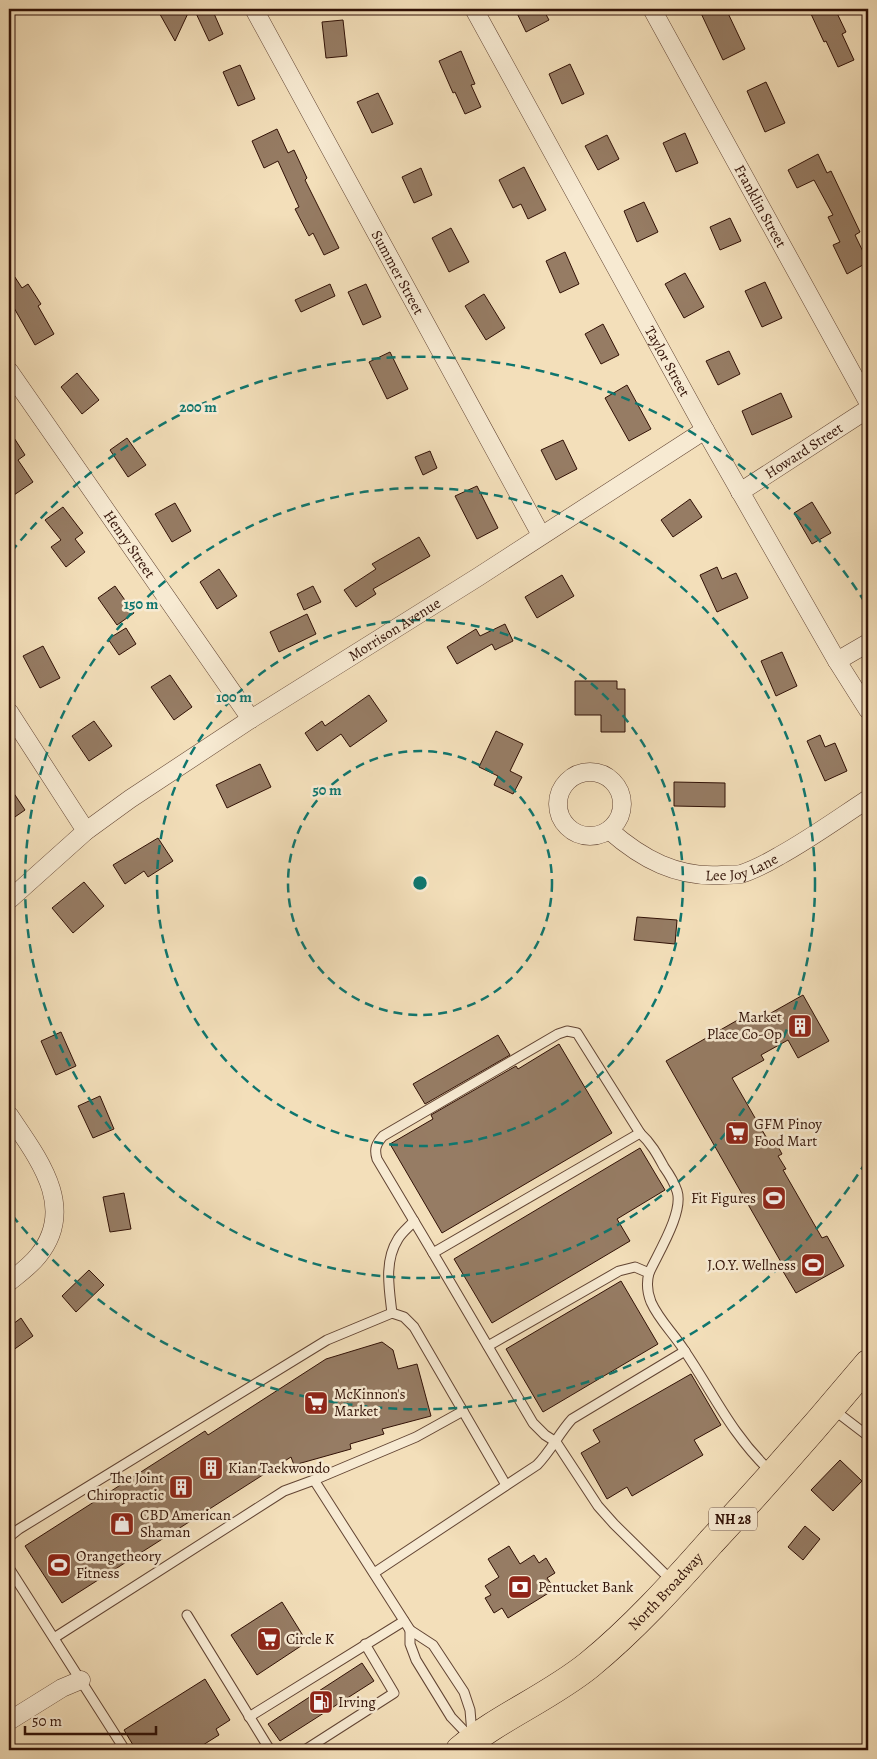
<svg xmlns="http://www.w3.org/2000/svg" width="877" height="1759" font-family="Alegreya,serif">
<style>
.building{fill:#967c64;stroke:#311106}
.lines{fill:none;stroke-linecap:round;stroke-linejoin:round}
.lane-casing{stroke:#624433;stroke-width:11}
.street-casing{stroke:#624433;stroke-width:19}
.primary-casing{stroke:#311106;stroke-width:29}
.lane{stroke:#f7ead2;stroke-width:9}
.street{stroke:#f7ead2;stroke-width:18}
.primary{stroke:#f3dfba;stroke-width:28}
.ring{fill:none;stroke:#0f766e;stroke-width:2.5;stroke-dasharray:9 6}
.labels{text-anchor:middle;stroke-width:5;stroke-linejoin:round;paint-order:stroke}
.shield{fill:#f7ead2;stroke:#6c5243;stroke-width:1}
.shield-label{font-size:14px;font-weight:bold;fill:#311106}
.street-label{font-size:15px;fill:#311106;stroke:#f7ead2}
.poi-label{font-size:15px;fill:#311106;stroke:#f7ead2;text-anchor:start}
.centre{fill:#0f766e;stroke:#f7ead2;stroke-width:2.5}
.ring-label{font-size:15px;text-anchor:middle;font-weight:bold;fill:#0f766e;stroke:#f7ead2;stroke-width:5;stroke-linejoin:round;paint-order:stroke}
</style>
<rect width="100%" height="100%" fill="#f3dfba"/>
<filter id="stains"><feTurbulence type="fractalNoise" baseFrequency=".004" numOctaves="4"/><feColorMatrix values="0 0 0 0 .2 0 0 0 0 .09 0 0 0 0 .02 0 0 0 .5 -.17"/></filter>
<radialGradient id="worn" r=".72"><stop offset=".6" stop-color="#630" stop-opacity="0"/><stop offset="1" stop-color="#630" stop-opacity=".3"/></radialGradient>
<g class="building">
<path d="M157,9H190L175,41Z"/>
<path d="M194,9H212L223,34L209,41Z"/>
<path d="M515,9H543L549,20L526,32Z"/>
<path d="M699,9H726L745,49L723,60Z"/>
<path d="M822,9H835L846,32L842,34L854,60L838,67L826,41L824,42L811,14Z"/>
<path d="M343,20L347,56L326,58L322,22Z"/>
<path d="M461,51L475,84L471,85L481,107L465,114L455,92L453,93L439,61Z"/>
<path d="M570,64L584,94L562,104L549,74Z"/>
<path d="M240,65L255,99L238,106L223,72Z"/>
<path d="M766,82L785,123L765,132L747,91Z"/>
<path d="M378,93L393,124L372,133L357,102Z"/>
<path d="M277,129L288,153L294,150L307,178L305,180L339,248L324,255L313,233L309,236L295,209L299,207L278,161L264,168L252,141Z"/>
<path d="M685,133L698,163L676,172L663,143Z"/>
<path d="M607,135L619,159L598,170L585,146Z"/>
<path d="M818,154L827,173L831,171L860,232L855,235L868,262L847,274L833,245L840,242L828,217L833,215L814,180L797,188L788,170Z"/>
<path d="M524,167L546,210L528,219L521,204L513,208L499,180Z"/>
<path d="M421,168L432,195L414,203L402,177Z"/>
<path d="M644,202L658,232L637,242L624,211Z"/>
<path d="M730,218L741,241L720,250L710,227Z"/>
<path d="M451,228L469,262L449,272L432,238Z"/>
<path d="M565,252L579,284L560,293L546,261Z"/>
<path d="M9,268L22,288L28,284L41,304L38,306L54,334L35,345L9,299Z"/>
<path d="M685,273L704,307L684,318L665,284Z"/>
<path d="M765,282L782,318L762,327L745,291Z"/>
<path d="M330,284L335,296L301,312L295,300Z"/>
<path d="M366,284L381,317L363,325L348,292Z"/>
<path d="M484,294L505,328L486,340L465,306Z"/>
<path d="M603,324L619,355L601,364L585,334Z"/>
<path d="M729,351L740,374L718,385L706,361Z"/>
<path d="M390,352L408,389L387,399L369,362Z"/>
<path d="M77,373L99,400L82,414L61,387Z"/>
<path d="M627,385L651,429L629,441L605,398Z"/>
<path d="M781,393L792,417L752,435L742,411Z"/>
<path d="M9,430L25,455L18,460L33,482L14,495L9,486Z"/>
<path d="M127,438L146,465L128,477L110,450Z"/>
<path d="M563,440L577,469L556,480L541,450Z"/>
<path d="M430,451L437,468L423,475L415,457Z"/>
<path d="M477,486L498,528L477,539L455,496Z"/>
<path d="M690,499L702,517L673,537L661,520Z"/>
<path d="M812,502L831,533L812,544L794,513Z"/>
<path d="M175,503L191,531L172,542L155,514Z"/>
<path d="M63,507L83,533L75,539L85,552L66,567L51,547L61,540L45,520Z"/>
<path d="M419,537L430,556L373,589L376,594L356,607L344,590L376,569L372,564Z"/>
<path d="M717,567L722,579L736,573L748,598L717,612L700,575Z"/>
<path d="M219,569L237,596L217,609L200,582Z"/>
<path d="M562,575L574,596L537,618L525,597Z"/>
<path d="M115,586L134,613L117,625L98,598Z"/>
<path d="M313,586L321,602L304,610L297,594Z"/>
<path d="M307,614L316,634L279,652L270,632Z"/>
<path d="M505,624L513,641L495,650L492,644L457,664L447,647L476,629L480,636Z"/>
<path d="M126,628L136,644L119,655L108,639Z"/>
<path d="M43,646L60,678L40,688L23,656Z"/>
<path d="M782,652L797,686L776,696L761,661Z"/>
<path d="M170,675L192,707L174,720L151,687Z"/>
<path d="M575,681H617V689H625V732H601V715H575Z"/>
<path d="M369,695L387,721L350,747L341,734L317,751L305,733L322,721L325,726Z"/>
<path d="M94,721L112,746L89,761L72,736Z"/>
<path d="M496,731L523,744L510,771L522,777L513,794L494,785L498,776L479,767Z"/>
<path d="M820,735L825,747L835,743L847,771L825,781L807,741Z"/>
<path d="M260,764L271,787L227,808L216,785Z"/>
<path d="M674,782L725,783V807L674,806Z"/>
<path d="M9,786L25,810L9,821Z"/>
<path d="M158,838L173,861L148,877L144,871L125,884L113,865Z"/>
<path d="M84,882L104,906L73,933L52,908Z"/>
<path d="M637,917L677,920L675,944L634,940Z"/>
<path d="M803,995L829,1041L798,1058L788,1040L761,1055L764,1060L732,1078L769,1142L774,1139L782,1154L778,1156L786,1169L783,1170L822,1238L827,1236L844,1266L796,1293L778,1263L781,1262L666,1061L750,1013L755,1022Z"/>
<path d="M61,1032L76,1066L56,1075L41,1041Z"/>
<path d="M498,1035L510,1055L425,1104L413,1084Z"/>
<path d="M559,1044L612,1133L442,1233L390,1144L433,1119L431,1115L516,1066L518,1069Z"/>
<path d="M100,1096L114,1129L93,1138L78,1106Z"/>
<path d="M640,1148L665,1190L617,1219L630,1241L492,1323L454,1259Z"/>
<path d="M124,1193L131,1229L110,1232L103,1197Z"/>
<path d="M89,1270L104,1285L76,1312L62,1296Z"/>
<path d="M621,1281L658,1344L543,1412L506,1349Z"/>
<path d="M21,1318L33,1336L9,1353V1327Z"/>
<path d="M382,1342L393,1350L398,1369L417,1364L431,1416L382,1429L384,1434L350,1444L351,1449L294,1465L291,1457L62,1603L25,1546L205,1431L208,1435L326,1359Z"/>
<path d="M691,1374L721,1425L694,1440L703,1455L632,1496L627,1487L607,1499L581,1453L600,1442L593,1430Z"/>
<path d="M840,1460L862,1481L833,1511L811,1490Z"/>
<path d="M805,1526L820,1539L803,1560L788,1547Z"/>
<path d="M509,1546L520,1564L534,1555L539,1563L546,1558L555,1573L547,1578L555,1589L508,1618L502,1608L494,1613L485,1598L491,1595L485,1586L499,1577L488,1559Z"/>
<path d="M282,1602L307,1642L257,1675L231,1635Z"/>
<path d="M362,1663L374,1681L280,1741L268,1724Z"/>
<path d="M205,1679L230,1720L216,1729L219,1735L195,1750H136L124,1730Z"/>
</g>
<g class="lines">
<defs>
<g id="lane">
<path d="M433,1253L377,1159C374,1149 376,1144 383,1136L558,1034L567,1031L577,1033L640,1133"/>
<path d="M392,1313C389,1288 384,1261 398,1239C402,1232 409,1227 414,1221"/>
<path d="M488,1346L619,1271L635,1267L649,1273"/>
<path d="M834,1410L868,1436"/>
<path d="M314,1480L416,1437L463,1411"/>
<path d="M9,1537L19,1529L327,1340L392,1313L404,1317L414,1327L506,1485"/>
<path d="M9,1568L125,1750"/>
<path d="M374,1573L537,1465C551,1451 559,1433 572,1419L685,1351"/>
<path d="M672,1581L614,1524L598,1506L556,1442L545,1435L533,1423L433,1253L640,1133C651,1143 657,1154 664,1167C669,1174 674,1182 677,1191C684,1212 658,1253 649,1273C646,1284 647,1292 651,1302C659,1320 674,1334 684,1350C714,1394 731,1434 771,1472"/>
<path d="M187,1615L270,1750"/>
<path d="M410,1630V1644L416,1660L451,1717L471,1738"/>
<path d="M54,1638L284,1491L314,1480L410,1630L433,1645L464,1692L470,1710L472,1734"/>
<path d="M249,1717L404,1621"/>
<path d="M305,1750L394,1693L365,1644"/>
</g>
<g id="street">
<path id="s1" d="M254,9L541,535"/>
<path id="s2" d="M474,9L705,430L837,661L868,710"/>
<path id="s3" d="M652,9L868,402"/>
<path id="s4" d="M9,371L251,719"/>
<path id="s5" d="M740,492L868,409"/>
<path d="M837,661L868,643"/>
<path d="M9,712L86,831"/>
<circle cx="590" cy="804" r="32"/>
<path id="s6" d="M609,830C642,859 677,878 722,875C728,875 735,875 741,874C754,870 767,863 779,856C810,839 839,818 868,799"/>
<path id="s7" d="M9,900L86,831L130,799L251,719L478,577L705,430"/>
<path d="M9,1115C37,1157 78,1207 38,1256C30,1266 19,1274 9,1282"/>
<path d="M9,1721L62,1688L81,1680"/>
</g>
<g id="primary">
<path id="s8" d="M460,1750C499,1717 548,1698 589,1665C633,1629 673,1585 711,1542C765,1484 817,1425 868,1364"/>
</g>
</defs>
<use href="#lane" class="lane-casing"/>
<use href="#street" class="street-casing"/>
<use href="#primary" class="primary-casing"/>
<use href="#lane" class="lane"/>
<use href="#street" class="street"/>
<use href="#primary" class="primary"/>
</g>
<g class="ring">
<circle cx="420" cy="883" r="132"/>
<circle cx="420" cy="883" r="263"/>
<circle cx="420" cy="883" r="395"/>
<path d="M866 1162A526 526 0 0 1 11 1214M11 552A526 526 0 0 1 866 604"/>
</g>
<defs>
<symbol id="building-square" viewBox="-11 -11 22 22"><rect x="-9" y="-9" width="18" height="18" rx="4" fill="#8f2418" stroke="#f7ead2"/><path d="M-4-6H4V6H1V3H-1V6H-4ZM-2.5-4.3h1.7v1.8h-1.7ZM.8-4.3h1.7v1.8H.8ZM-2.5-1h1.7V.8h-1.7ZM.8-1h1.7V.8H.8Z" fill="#fff"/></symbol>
<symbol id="supermarket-square" viewBox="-11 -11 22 22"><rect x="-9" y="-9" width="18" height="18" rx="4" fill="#8f2418" stroke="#f7ead2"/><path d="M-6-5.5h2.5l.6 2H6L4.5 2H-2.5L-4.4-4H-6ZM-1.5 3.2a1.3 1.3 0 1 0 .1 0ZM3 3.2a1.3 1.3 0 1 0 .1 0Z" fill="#fff"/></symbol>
<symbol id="stadium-square" viewBox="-11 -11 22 22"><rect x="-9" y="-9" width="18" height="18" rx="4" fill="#8f2418" stroke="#f7ead2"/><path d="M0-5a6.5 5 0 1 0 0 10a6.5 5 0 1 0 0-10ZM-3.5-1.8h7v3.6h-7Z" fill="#fff"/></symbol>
<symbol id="shop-square" viewBox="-11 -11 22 22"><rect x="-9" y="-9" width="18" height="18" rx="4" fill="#8f2418" stroke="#f7ead2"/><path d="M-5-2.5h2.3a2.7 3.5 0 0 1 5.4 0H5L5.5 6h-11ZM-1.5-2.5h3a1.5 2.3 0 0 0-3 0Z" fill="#fff"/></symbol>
<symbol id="bank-square" viewBox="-11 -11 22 22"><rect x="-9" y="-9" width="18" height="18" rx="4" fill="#8f2418" stroke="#f7ead2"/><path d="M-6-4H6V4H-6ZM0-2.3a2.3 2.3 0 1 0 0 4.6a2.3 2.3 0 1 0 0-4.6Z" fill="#fff"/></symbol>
<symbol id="fuel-square" viewBox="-11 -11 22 22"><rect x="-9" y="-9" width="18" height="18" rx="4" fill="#8f2418" stroke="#f7ead2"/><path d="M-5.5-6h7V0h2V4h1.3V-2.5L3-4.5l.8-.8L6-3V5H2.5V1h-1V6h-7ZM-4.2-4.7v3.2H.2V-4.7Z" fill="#fff"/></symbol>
</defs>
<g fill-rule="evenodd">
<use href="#building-square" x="786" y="1012" width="28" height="28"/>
<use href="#supermarket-square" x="723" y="1119" width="28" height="28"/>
<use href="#stadium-square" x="760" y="1184" width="28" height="28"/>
<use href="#stadium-square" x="799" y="1251" width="28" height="28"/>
<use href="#supermarket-square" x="302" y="1389" width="28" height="28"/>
<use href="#building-square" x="197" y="1454" width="28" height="28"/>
<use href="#building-square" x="167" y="1473" width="28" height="28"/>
<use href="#shop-square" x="108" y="1510" width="28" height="28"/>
<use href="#stadium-square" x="45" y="1551" width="28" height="28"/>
<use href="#bank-square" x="506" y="1573" width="28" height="28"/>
<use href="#supermarket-square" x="255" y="1625" width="28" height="28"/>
<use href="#fuel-square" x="307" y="1688" width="28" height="28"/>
</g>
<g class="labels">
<rect class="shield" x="709" y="1507.5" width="48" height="23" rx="4"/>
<g class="shield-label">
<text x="733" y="1524">NH 28</text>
</g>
<g class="street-label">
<text dy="5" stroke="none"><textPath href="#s3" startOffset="225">Franklin Street</textPath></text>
<text dy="5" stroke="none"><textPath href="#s1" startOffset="300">Summer Street</textPath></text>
<text dy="5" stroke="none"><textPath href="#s2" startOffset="402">Taylor Street</textPath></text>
<text dy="5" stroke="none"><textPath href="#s5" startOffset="76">Howard Street</textPath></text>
<text dy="5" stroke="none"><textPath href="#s4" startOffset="211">Henry Street</textPath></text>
<text dy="5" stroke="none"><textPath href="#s7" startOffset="472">Morrison Avenue</textPath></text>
<text dy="5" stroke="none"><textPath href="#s6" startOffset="146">Lee Joy Lane</textPath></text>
<text dy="5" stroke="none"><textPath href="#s8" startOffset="261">North Broadway</textPath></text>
</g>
<g class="poi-label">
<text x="782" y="1022" text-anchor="end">Market<tspan x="782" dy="17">Place Co-Op</tspan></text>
<text x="754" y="1129">GFM Pinoy<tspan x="754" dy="17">Food Mart</tspan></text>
<text x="756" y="1203" text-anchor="end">Fit Figures</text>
<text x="796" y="1270" text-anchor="end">J.O.Y. Wellness</text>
<text x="334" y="1399">McKinnon's<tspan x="334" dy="17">Market</tspan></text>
<text x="228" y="1473">Kian Taekwondo</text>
<text x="164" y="1483" text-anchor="end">The Joint<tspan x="164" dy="17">Chiropractic</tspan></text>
<text x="140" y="1520">CBD American<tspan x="140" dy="17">Shaman</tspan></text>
<text x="76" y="1561">Orangetheory<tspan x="76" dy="17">Fitness</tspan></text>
<text x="538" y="1592">Pentucket Bank</text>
<text x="286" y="1644">Circle K</text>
<text x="338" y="1707">Irving</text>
</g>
</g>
<circle cx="420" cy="883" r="8" class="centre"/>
<g class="ring-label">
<text x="198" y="412">200 m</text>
<text x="141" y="609">150 m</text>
<text x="234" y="702">100 m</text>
<text x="327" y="795">50 m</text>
</g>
<rect width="877" height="1759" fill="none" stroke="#f3dfba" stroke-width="30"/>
<rect x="10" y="10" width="857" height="1739" fill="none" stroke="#311106" stroke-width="2.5"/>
<rect x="15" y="15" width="847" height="1729" fill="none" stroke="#311106"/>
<path d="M25 1726v8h131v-8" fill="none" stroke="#311106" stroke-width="2.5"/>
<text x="32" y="1726" font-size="15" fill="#311106" stroke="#f7ead2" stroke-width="4" paint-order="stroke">50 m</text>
<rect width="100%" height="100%" filter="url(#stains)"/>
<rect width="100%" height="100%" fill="url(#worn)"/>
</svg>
